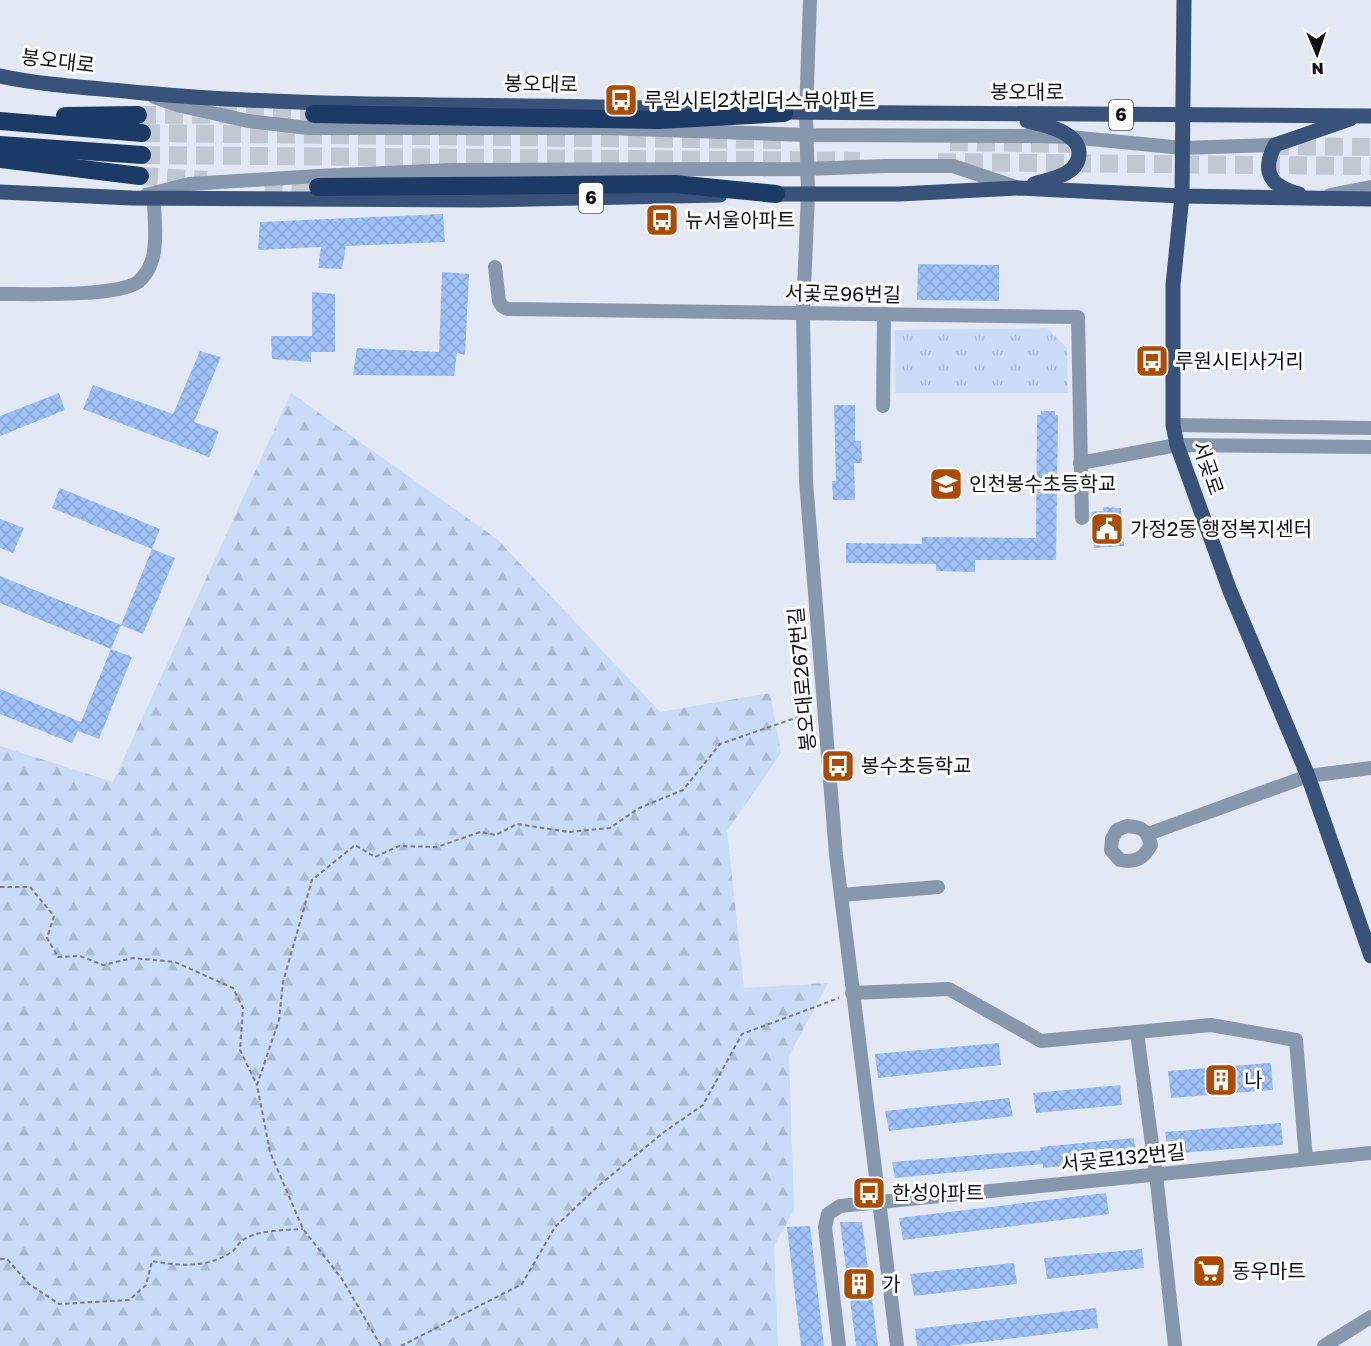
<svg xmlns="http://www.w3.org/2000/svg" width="1371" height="1346" font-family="'Golos Text','Noto Sans KR',sans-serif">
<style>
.forest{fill:url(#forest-firs)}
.park{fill:url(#park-tufts)}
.building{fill:url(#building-cross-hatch)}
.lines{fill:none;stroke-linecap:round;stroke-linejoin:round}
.highway-tunnel{stroke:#c2c8d2;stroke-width:18;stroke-dasharray:18 9;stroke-linecap:butt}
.path{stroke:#797d85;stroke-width:2;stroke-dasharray:4.5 3;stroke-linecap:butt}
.minor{stroke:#8797ad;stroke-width:14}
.major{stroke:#385279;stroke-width:15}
.highway{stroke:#1c3a66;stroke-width:18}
.labels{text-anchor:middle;stroke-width:6;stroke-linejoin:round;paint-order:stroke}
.shield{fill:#fff;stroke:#56575a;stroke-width:1.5}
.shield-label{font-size:18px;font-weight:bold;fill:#0d0f13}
.street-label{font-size:20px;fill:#0d0f13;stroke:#fff}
.poi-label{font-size:20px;fill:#0d0f13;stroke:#fff;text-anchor:start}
</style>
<defs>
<pattern id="forest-firs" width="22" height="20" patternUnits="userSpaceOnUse" patternTransform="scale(1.5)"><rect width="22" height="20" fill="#c9dbf6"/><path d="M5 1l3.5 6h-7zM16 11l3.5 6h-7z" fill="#abbbd2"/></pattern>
<pattern id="park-tufts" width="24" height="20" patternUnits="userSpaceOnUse" patternTransform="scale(1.5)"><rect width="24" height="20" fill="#c9dbf6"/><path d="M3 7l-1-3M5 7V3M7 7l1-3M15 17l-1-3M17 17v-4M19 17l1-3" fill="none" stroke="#abbbd2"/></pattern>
<pattern id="building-cross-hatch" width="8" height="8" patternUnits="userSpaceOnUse" patternTransform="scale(1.5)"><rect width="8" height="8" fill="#9ec2f7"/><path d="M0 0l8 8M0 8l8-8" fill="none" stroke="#87a6d3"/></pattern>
</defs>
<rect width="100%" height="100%" fill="#e2e9f4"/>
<path class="forest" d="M291,393L497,539L660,712L770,693L781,753L727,831L744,988L828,983L789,1056L794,1210L774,1246L778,1346H0V746L113,782Z"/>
<path class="park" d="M1047,328L1067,348L1068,393H895V330Z"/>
<g class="building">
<path d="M443,214L445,242L346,246L342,269L318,268L321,247L258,250L260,222Z"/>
<path d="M918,264L999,265V301L917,300Z"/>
<path d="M442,272L469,274L465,355L457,353L454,376L353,375L357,348L439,352Z"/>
<path d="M312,292L335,294V352H311V362L272,359L271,336H312Z"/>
<path d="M200,351L221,357L194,422L219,431L209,457L83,409L93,385L173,414Z"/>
<path d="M59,393L65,410L0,436V416Z"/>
<path d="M834,405H855V441H861L862,463H854L855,500H833L832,481H836Z"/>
<path d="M1041,411H1055V415H1058L1056,560H975V572L936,571V564L846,563V543L922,544V537L1036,538L1037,415H1041Z"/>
<path d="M60,488L160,529L152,549L52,508Z"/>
<path d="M1103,507L1121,508L1124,546L1094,548L1091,512L1103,511Z"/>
<path d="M0,519L24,528L13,553L0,548Z"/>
<path d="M152,549L175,558L143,634L121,625Z"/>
<path d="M0,576L121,625L111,649L0,603Z"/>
<path d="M111,649L132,657L99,739L78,731L72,743L0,714V689L81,722Z"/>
<path d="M999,1043L1001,1065L878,1078L875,1054Z"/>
<path d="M1271,1063L1273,1090L1171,1098L1168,1071Z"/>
<path d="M1120,1085L1122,1105L1036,1113L1033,1093Z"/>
<path d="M1009,1098L1013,1116L889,1131L885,1111Z"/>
<path d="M1281,1123L1283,1145L1168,1154L1165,1132Z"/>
<path d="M1134,1138L1136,1159L1043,1168V1164L895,1178L892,1162L1041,1150L1040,1147Z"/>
<path d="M1106,1193L1109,1214L903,1240L899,1218Z"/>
<path d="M840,1222H862L878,1346H856Z"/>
<path d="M810,1226L824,1346H801L787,1227Z"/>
<path d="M1142,1249L1144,1268L1047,1279L1044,1258Z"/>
<path d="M1014,1263L1017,1284L914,1296L910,1274Z"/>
<path d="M1096,1308L1098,1328L950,1346H917L915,1329Z"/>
</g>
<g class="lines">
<g class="highway-tunnel">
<path d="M138,115L314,114"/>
<path d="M142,133L781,140"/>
<path d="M950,142L1084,144"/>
<path d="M1271,146L1371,147"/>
<path d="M142,155L860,161"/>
<path d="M938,162L1371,166"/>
<path d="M140,176L207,180"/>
<path d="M265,183L318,187"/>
</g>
<g class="path">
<path d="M0,887H30L54,916L47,938L58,957L80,956L103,965L133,958L175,962L233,988L243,1008L240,1050L257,1085"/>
<path d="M0,1259H7L29,1284L59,1304L129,1300L146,1285L152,1261C178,1266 207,1268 230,1253C236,1250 238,1243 243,1240C257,1230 287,1230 303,1229"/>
<path d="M381,1346L342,1279L303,1229L270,1152L257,1085L279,1020L283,982L312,880L355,845L375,857L399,846L437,847L480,832L496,835L517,824L569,832L610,828L639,808L683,790L720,744L810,713"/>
<path d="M401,1346L522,1284L555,1227L597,1187L664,1132L703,1105L742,1034L839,998"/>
</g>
<g class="minor">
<path d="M810,0L806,114L808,194L803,313L806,481L836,855L897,1346"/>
<path d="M154,97L177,105L248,121L308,128H607L807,135L1037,136L1070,137L1183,148L1275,145"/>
<path d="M146,195L189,184L317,176L452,170L807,169L885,166H953L1016,187"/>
<path d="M1330,195L1371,187"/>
<path d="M495,267L499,301L502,306L507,309L1078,317L1082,518"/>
<path d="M0,294C28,294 117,297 138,282C144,277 149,269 151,263C158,247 154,216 154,198"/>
<path d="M883,406L884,314"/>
<path d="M1173,425L1371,428"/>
<path d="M1080,463L1177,445L1371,447"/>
<path d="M1127,826C1142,827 1147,830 1151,845C1143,859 1135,863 1120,860L1111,850L1112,839L1117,830Z"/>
<path d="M1148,834L1308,776L1371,768"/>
<path d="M841,895L938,887"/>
<path d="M852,993L949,989L1041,1041L1211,1025L1296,1040L1306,1159"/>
<path d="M1137,1033L1156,1174L1175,1346"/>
<path d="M839,1346L825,1227L828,1214L840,1206L1371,1153"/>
<path d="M1324,1346L1371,1317"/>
</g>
<g class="major">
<path d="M1184,0L1182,196L1173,285V425L1177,445L1230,591L1308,776L1371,956"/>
<path d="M0,76C48,86 96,88 144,93C333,110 522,102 711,110"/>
<path d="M774,112L1371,116"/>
<path d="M1027,121C1041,124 1059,128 1070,137C1075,140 1079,147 1079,152C1080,175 1050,179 1034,184"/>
<path d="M0,192L132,198L481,200L720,195"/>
<path d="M765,194H899L1019,188L1182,196L1371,199"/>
<path d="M1299,194C1270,186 1261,172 1275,145L1350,119"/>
</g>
<g class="highway">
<path d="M314,114L659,120L784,113"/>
<path d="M65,116L138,115"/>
<path d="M0,121L142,133"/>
<path d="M0,145L142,155"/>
<path d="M0,159L140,176"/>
<path d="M318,187L675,184L776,194"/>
</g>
</g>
<defs>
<symbol id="bus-square" viewBox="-11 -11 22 22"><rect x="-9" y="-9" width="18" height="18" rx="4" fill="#ac4b01" stroke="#fff"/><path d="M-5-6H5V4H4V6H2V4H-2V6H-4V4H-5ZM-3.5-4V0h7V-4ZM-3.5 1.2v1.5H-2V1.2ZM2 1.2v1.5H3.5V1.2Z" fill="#fff"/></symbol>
<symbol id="school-square" viewBox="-11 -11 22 22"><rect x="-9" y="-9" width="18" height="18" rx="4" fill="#ac4b01" stroke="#fff"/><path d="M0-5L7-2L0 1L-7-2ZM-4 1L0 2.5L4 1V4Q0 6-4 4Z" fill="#fff"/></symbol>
<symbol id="civic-square" viewBox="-11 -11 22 22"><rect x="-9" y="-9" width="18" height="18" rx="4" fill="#ac4b01" stroke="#fff"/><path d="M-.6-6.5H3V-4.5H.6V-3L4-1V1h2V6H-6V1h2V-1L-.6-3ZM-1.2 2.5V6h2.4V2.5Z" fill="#fff"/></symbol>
<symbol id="building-square" viewBox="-11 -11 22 22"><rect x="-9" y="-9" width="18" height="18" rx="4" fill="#ac4b01" stroke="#fff"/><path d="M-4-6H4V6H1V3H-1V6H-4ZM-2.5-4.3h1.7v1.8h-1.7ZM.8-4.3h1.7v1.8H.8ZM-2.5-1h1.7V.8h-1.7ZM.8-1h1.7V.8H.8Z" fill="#fff"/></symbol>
<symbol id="supermarket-square" viewBox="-11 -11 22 22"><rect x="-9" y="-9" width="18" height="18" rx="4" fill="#ac4b01" stroke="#fff"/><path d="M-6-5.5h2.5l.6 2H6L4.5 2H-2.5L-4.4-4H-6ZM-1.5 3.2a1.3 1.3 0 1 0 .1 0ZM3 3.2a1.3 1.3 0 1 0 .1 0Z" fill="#fff"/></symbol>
</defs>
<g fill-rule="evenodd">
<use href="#bus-square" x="602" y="81" width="38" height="38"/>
<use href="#bus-square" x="643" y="201" width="38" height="38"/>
<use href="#bus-square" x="1133" y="342" width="38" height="38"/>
<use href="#school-square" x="927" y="465" width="38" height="38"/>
<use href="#civic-square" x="1088" y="510" width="38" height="38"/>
<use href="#bus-square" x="819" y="747" width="38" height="38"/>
<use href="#building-square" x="1202" y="1061" width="38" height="38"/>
<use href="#bus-square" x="850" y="1174" width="38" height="38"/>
<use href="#supermarket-square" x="1190" y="1252" width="38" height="38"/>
<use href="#building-square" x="840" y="1265" width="38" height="38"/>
</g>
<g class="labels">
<g class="shield">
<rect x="1109" y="100" width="24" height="30" rx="4.5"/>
<rect x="579" y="183" width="24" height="30" rx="4.5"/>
</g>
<g class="shield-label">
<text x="1121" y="121">6</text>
<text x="591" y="204">6</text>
</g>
<g class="street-label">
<text transform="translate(58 61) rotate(7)" y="7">봉오대로</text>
<text transform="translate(541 84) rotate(1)" y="7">봉오대로</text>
<text x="1027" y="99">봉오대로</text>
<text transform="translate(843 294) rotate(1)" y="7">서곷로96번길</text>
<text transform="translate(1208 468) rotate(71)" y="7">서곶로</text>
<text transform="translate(802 679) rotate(-95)" y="7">봉오대로267번길</text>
<text transform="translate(1123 1158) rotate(-6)" y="7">서곶로132번길</text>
</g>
<g class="poi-label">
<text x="644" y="107">루원시티2차리더스뷰아파트</text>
<text x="685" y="227">뉴서울아파트</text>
<text x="1175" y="368">루원시티사거리</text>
<text x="969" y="491">인천봉수초등학교</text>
<text x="1130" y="536">가정2동 행정복지센터</text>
<text x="861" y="773">봉수초등학교</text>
<text x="1244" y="1087">나</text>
<text x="892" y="1200">한성아파트</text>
<text x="1232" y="1278">동우마트</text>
<text x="882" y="1291">가</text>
</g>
</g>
<g transform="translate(1317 54) rotate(178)" stroke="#ffffff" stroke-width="4.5" paint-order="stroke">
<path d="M0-4.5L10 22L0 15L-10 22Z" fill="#0d0f13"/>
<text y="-9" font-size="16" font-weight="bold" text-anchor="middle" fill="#0d0f13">N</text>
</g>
</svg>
